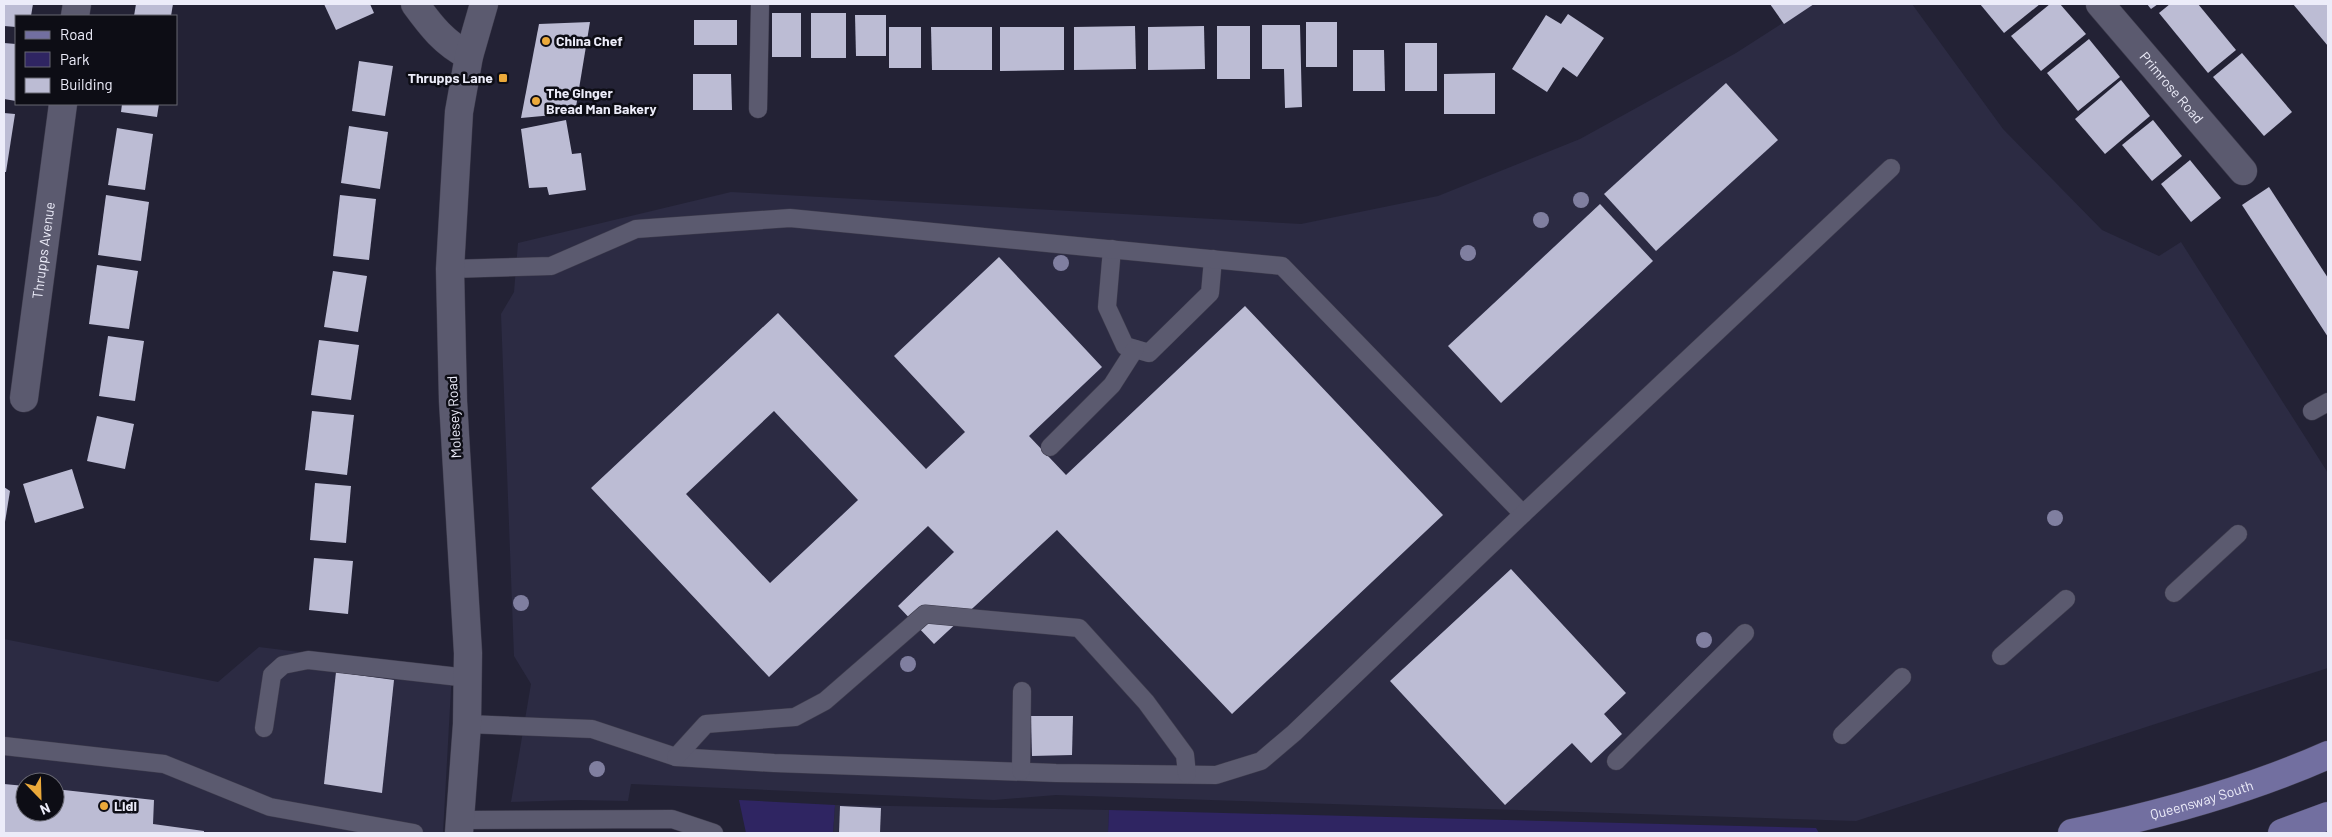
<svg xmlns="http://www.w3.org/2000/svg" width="2332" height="837" font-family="Barlow,sans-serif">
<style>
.built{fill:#2c2b43;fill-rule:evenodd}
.green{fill:#2f2562}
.building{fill:#bcbcd4;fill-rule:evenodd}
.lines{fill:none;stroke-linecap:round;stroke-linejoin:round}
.service-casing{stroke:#3e3c4d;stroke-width:19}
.minor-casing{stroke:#3e3c4d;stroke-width:29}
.tertiary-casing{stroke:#3e3c4d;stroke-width:29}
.primary-casing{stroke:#3e3c4d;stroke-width:29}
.service{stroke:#5b5a6f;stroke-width:18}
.minor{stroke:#5b5a6f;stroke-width:28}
.tertiary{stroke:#5b5a6f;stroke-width:28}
.primary{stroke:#726fa0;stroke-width:28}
.tree{fill:#807fa0}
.poi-dot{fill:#eba93a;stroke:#0d0d15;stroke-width:2}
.labels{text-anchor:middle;stroke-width:5;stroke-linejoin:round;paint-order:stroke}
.poi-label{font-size:14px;font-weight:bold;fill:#ececf9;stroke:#0d0d15;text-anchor:start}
.street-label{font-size:14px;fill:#ececf9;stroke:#0d0d15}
</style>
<rect width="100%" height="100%" fill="#232235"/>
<g class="built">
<path d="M1812,4H1912L2003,129L2102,230L2159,256L2181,242L2328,473V668L1856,821L1056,795L994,800L631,784L628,801L575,800L511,802L531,684L514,656L501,314L514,292L518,243L731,192L1301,224L1438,196L1580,139L1736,53Z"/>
<path d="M4,639L218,682L259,647L452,671L443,833H4ZM25,782H55V812H25Z"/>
<path d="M835,805L1109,810L1108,833H880L881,808L841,806L839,833H833Z"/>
</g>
<g class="green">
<path d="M739,800L835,805L833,833H746Z"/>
<path d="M1109,810L1816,828L1819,833H1108Z"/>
</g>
<g class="building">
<path d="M4,4H33L31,16H16V27L4,26Z"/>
<path d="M136,4H173L171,16H134Z"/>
<path d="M324,4H370L374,13L336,30Z"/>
<path d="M1770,4H1814L1784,24Z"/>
<path d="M1980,4H2040L2004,33Z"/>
<path d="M2050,4H2060L2086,34L2041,71L2011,36Z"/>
<path d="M2147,4H2158L2151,9Z"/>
<path d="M2170,4H2198L2236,50L2208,73L2159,13Z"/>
<path d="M2293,4H2328V46Z"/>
<rect x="772" y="13" width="29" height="44"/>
<rect x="811" y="13" width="35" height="45"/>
<path d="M1568,14L1604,38L1577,77L1563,67L1547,92L1512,69L1546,15L1561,24Z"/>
<path d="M855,15H886V56H856Z"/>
<rect x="694" y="20" width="43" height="25"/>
<path d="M590,22L575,113L521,118L539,24Z"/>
<rect x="1306" y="22" width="31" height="45"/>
<path d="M1262,25H1300L1302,107L1285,108L1284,69H1262Z"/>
<path d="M1135,26L1136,69L1074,70V27Z"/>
<path d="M1204,26L1205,69L1148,70V27Z"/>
<rect x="1217" y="26" width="33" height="53"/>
<rect x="889" y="27" width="32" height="41"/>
<path d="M931,27H992V70H932Z"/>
<path d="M1000,27H1064V70L1000,71Z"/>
<path d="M2089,39L2120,77L2078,111L2047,73Z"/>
<path d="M4,43L16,44V101L4,99Z"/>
<rect x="1405" y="43" width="32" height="48"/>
<path d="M1353,50H1384L1385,91H1353Z"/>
<path d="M2242,53L2292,112L2264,136L2213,77Z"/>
<path d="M359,61L393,66L385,116L352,111Z"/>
<path d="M1495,73V114H1444V74Z"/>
<path d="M693,74H731L732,110H693Z"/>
<path d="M2121,80L2150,116L2105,154L2075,119Z"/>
<path d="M1726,83L1778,140L1656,251L1604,194Z"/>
<path d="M122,104H159L157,117L121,112Z"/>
<path d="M4,113L15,114L6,172H4Z"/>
<path d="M566,120L572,154L581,153L586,190L549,195L547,187L529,188L521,129Z"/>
<path d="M2153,120L2182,156L2152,181L2122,145Z"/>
<path d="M349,126L388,132L380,189L341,183Z"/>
<path d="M117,128L153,134L145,190L108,185Z"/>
<path d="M2190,160L2221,198L2191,222L2161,184Z"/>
<path d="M2269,187L2328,278V337L2242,205Z"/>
<path d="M106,195L149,202L141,261L98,255Z"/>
<path d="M340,195L376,199L369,260L333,256Z"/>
<path d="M1600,204L1653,261L1501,403L1448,346Z"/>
<path d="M999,257L1102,367L1029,436L1066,475L1245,306L1443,515L1232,714L1057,530L934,644L898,606L954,552L928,526L769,677L591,488L778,313L926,469L965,432L894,356ZM774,411L858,500L770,583L686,494Z"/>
<path d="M97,265L138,271L129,329L89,324Z"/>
<path d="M333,271L367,276L358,332L324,327Z"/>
<path d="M108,336L144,341L135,401L99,396Z"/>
<path d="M319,340L359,345L351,400L311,395Z"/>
<path d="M312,411L354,415L347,475L305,470Z"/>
<path d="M97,416L134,424L125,469L87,461Z"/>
<path d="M72,469L84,508L35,523L23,484Z"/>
<path d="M315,483L351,486L346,543L310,540Z"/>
<path d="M4,487L10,491L5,522H4Z"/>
<path d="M314,558L353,561L348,614L309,610Z"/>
<path d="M1511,569L1626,693L1604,714L1622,734L1591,763L1572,743L1505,805L1390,681Z"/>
<path d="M336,672L394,680L382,793L324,784Z"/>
<path d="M1031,716H1073L1072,755L1032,756Z"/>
<path d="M4,784L25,786V812H55V789L154,800L153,824L204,831V833H4Z"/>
<path d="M840,806L881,808L880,833H839Z"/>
</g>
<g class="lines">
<defs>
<g id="service">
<path d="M758,109L760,4"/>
<path d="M1112,249L1107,307L1125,346L1149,353L1210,293L1213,259"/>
<path d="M450,269L551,266L636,229L790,218L1282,266L1523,514"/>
<path d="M2312,411L2328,402"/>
<path d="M1050,447L1112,385L1135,349"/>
<path d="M2174,593L2238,534"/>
<path d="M2001,656L2066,599"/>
<path d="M467,724L592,729L676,757L774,763L1056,773L1216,775L1261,761L1294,733L1523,514L1891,168"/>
<path d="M264,728L272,675L283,665L308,660L468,678"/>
<path d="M1842,735L1902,677"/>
<path d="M4,746L164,764L270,807L414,833"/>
<path d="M676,757L706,724L795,717L825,701L925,614L1079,628L1146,702L1185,755L1187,774"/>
<path d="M1616,761L1745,633"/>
<path d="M1021,771L1022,691"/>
<path d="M461,820L672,819L714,833"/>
</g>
<g id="minor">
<path id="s1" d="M2100,4L2243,171"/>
<path d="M75,16L77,4"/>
<path id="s2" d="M24,398L63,104"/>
</g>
<g id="tertiary">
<path d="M415,4C431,26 444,43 469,56"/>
<path d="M459,833L467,724L468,653L453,401L450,269L459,112L469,56L484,4"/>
</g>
<g id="primary">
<path id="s3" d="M2072,833C2159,815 2247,791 2328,755"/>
<path d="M2282,833L2328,816"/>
</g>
</defs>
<use href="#service" class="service-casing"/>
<use href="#minor" class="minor-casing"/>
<use href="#tertiary" class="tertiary-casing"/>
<use href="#primary" class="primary-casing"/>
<use href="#service" class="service"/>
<use href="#minor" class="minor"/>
<use href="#tertiary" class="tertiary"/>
<use href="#primary" class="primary"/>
</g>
<g class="tree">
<circle cx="1581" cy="200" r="8"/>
<circle cx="1541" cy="220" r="8"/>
<circle cx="1468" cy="253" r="8"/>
<circle cx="1061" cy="263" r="8"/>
<circle cx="2055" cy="518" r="8"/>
<circle cx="521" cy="603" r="8"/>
<circle cx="1704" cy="640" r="8"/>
<circle cx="908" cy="664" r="8"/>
<circle cx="597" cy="769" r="8"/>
</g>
<g class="poi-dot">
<circle cx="546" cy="41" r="5"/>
<rect x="498" y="73" width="10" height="10" rx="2.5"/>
<circle cx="536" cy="101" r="5"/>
<circle cx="104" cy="806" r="5"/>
</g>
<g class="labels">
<g class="poi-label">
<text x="556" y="46">China Chef</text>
<text x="493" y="83" text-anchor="end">Thrupps Lane</text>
<text x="546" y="98">The Ginger<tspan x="546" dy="16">Bread Man Bakery</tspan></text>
<text x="114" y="811">Lidl</text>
</g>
<g class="street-label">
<text dy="5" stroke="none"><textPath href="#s1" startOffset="110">Primrose Road</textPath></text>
<text dy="5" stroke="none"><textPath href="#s2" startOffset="149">Thrupps Avenue</textPath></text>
<text transform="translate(454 417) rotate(-93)" y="5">Molesey Road</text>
<text dy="5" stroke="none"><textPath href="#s3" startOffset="134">Queensway South</textPath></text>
</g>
</g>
<rect width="2332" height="837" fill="none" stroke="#ececf9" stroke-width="10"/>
<rect x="15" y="15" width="162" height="90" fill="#0d0d15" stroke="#666670"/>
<rect x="25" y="31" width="25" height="8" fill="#726fa0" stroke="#666670"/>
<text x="60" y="40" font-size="15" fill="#ececf9">Road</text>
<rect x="25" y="52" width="25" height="15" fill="#2f2562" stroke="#666670"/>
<text x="60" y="65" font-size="15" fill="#ececf9">Park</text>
<rect x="25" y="78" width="25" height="15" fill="#bcbcd4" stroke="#666670"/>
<text x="60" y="90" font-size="15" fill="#ececf9">Building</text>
<g transform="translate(40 797) rotate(157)"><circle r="24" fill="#0d0d15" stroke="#666670"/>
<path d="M0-4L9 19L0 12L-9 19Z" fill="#eba93a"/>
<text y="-8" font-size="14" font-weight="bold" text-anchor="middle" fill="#ececf9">N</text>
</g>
</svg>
